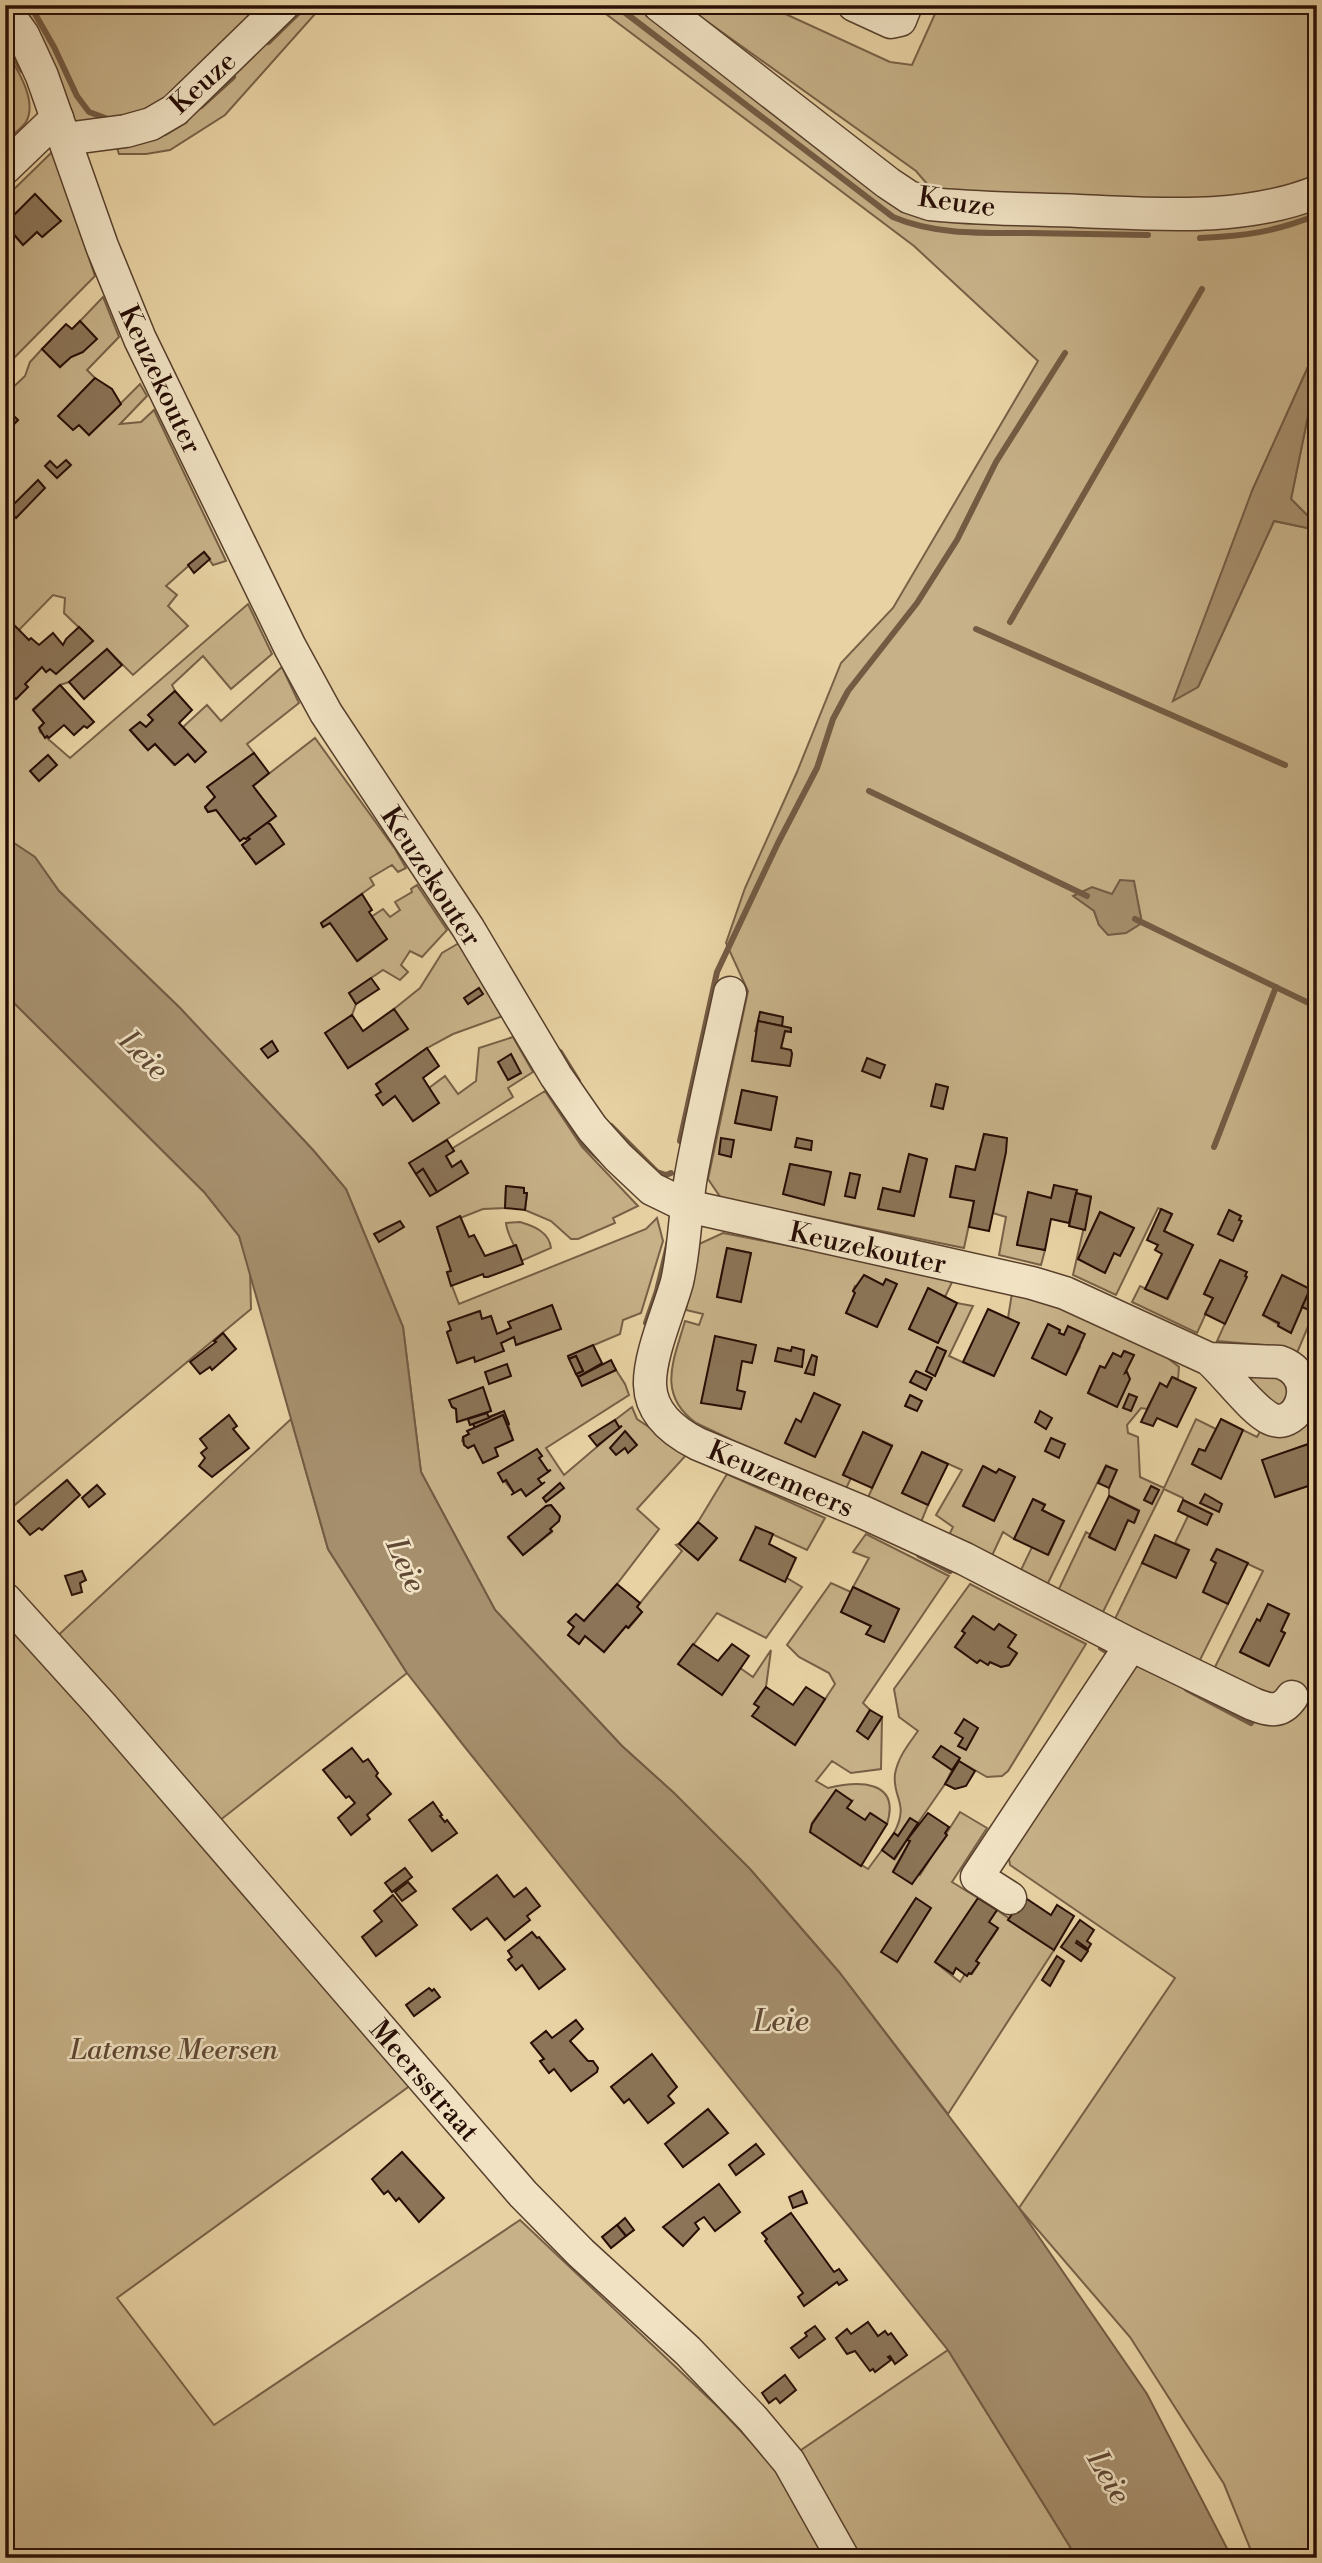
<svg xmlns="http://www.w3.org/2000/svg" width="1322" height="2563" font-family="'Libre Bodoni',serif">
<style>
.green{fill:#c7b188;stroke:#776046;stroke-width:2;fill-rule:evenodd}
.water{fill:#a68f6d;stroke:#735b43;stroke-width:2}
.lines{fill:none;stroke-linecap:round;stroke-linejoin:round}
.stream{stroke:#735b43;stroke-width:6}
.building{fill:#8b7457;stroke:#270e05;stroke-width:2}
.minor-casing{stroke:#573f2c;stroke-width:35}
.minor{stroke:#f0e2c3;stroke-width:32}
.labels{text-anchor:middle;stroke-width:5;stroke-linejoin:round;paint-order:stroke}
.street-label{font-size:28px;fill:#270e05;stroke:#f0e2c3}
.park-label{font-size:28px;font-style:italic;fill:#5f4733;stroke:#f0e2c3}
.water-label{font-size:30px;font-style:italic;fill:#604834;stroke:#f0e2c3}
</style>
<rect width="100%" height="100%" fill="#e8d2a3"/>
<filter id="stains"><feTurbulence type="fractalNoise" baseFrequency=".00286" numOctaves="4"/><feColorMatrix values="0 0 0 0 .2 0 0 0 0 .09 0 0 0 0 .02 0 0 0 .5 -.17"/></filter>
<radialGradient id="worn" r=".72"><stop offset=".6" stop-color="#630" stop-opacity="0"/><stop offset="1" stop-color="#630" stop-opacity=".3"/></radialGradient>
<g class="green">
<path d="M13,5H323L225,115L170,150L146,154H119L107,118L73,122Z"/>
<path d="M594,5H633L772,109L867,184L934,192L916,171L684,5H766L890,62L912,65L939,5L1317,6V347L1252,491L1198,687L1274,521L1317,530V1295L1309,1292L1310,1289L1282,1276L1263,1315L1291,1332L1302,1307L1314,1312L1317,1305L1297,1353L1276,1346L1217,1341L1246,1277V1272L1221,1260L1204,1294L1213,1298L1197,1333L1132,1302L1140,1286L1168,1299L1193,1245L1164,1231L1172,1214L1158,1208L1116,1295L1073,1275L1091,1196L1076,1193L1051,1198L1028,1193L1017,1244L1045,1250L1041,1265L999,1255L1006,1217L993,1213L1006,1138L984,1134L975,1170L956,1166L950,1196L974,1201L964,1248L721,1198L708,1179L748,991L726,943L745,888L797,772L841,663L893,608L1038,361L914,246ZM1133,881L1142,923L1099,925L1094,911L1112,894ZM761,1012L783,1017L782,1026L791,1028L790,1032L785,1031L781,1048L790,1050L792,1053L790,1066L752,1061L758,1032L755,1031ZM742,1090L777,1097L770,1130L735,1123ZM909,1155L927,1159L914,1215L879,1209L883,1188L900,1192ZM790,1164L831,1172L824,1204L784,1194ZM1100,1212L1134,1228L1120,1255L1114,1253L1105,1273L1078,1259Z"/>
<path d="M5,50C17,68 38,101 26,122C21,129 11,136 5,142Z"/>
<path d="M53,151L95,276L5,367V283L11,277L5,272V225L23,245L37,232L43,237L60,221L35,194L5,224V198Z"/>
<path d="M103,297L119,337L87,370L95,378L59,416L73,430L79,425L89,435L140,384L147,396L120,424L141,422L154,410L226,561L213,565L204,552L166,586L177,595L168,606L188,626L133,675L107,649L69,682L60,685L33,709L44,723L39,728L40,732L70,758L248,604L272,654L231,689L203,656L172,685L175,691L149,714L153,720L146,727L140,722L130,730L148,750L155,744L174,765L188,754L195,762L205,752L183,727L207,705L221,721L282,667L299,703L247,744L254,753L208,787L215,797L205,808L208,812L216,810L246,839L248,837L250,839L242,845L256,864L284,844L270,824L267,823L276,816L253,786L315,738L395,849L406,868L398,872L392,865L370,878L374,885L321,923L323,927L330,923L358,961L387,939L371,917L383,909L390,917L400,910L395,902L412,892L411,889L417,885L447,930L422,957L410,951L401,965L408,972L400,980L383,970L349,993L356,1004L352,1015L326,1033L348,1068L407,1030L394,1009L420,988L442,953L459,943L503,1016L453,1034L427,1048L376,1084L381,1092L376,1095L383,1105L395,1096L413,1121L439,1103L429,1088L445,1076L458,1094L476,1081L479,1048L513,1037L533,1072L508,1088L513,1097L410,1163L430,1196L468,1173L461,1161L452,1167L446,1156L454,1151L453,1148L545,1091L582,1147L638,1206L613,1218L615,1223L578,1239H571L551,1221L525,1210L527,1194L524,1193V1188L506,1186L505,1208L483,1209L437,1227L451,1271L447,1273L459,1304L646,1229L657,1218L663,1241L641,1313L623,1320L620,1334L568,1356L582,1386L616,1370L625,1384L629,1395L546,1448L564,1475L619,1428L615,1420L632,1407L637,1419L688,1453L637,1509L659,1529L617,1584L584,1621L576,1614L569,1621L574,1627L568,1635L579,1644L585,1636L604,1652L626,1626L629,1628L642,1612L637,1607L682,1551L676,1545L679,1544L698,1560L717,1538L698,1522L727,1474L825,1518L807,1550L756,1527L787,1578L802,1587L766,1638L717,1613L679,1664L740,1668L753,1677L771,1650L766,1687L755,1703L759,1707L753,1716L795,1745L835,1684L829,1673L799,1657L787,1645L831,1583L851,1592L841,1612L871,1626L867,1634L884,1641L899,1609L853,1587L869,1558L853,1552L866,1534L949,1576L863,1703L870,1710L857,1731L868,1738L882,1718L881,1769L851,1773L832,1761L816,1781L828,1788C857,1781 901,1779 887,1824L871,1813L865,1820L847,1808L852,1801L819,1813L812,1823L810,1832L868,1869L882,1850L895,1859L907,1840L910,1841L893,1871L912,1884L918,1874L920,1875L960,1812L987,1828L952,1882L978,1898L935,1962L960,1982L965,1974H972L979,1963L976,1961L998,1929L989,1922L997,1910L1054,1950L948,2114L839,1972L750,1869L674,1793L622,1746L495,1610L421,1472L403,1327L346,1189L313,1150L180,1008L59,891L35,858L5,837V688L16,699L28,687L25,684L42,667L46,672L50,669L56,674L93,641L64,613L65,598L53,595L19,630L14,626L5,635V425L10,429L18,420L5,408V395L25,376L30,362L42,349L60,367L71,357L83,352L80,321ZM552,1305L561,1329L517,1345L514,1337L501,1343L475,1361L474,1357L458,1363L447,1332L451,1330L448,1322L479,1311L482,1319L491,1316L497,1334L511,1328L509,1322ZM483,1388L491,1410L487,1413L488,1417L504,1411L513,1440L495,1448L498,1456L483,1463L474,1445L468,1448L462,1441L463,1437L469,1434L468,1431L475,1428L473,1424L470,1425L468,1419L457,1422L456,1409L452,1407L450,1400ZM537,1449L542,1456L539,1458L548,1472L538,1479L542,1484L526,1496L521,1489L514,1493L498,1473ZM551,1505L560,1517L550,1529L552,1532L523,1555L508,1538L546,1506Z"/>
<path d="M1317,388V525L1291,499L1310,406Z"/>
<path d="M5,994L204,1192L239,1236L250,1269L251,1309L5,1513V1040L8,1037L5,1038Z"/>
<path d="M520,1222C534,1226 549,1232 551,1248L521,1261C517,1248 507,1236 506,1223Z"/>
<path d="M723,1233L954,1278L945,1297L928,1289L909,1329L938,1343L957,1303L973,1306L949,1356L993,1376L1018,1323L1008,1318L1012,1293L1045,1301L1160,1352L1179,1367L1178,1379L1172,1377L1167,1387L1160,1384L1147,1409L1141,1408L1127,1425L1128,1433L1138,1437L1140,1477L1164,1488L1196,1419L1216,1429L1205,1451L1199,1449L1192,1464L1221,1478L1243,1430L1257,1437L1262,1428H1298L1317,1410V1441L1263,1460L1276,1497L1317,1483V2558H1254L1224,2484L1130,2337L1019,2208L1175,1978L1010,1865L1007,1847L1134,1653L1213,1671L1263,1571L1216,1549L1211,1560L1216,1563L1203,1592L1228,1604L1199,1662L1113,1623L1142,1563L1176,1578L1189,1550L1175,1543L1188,1516L1211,1514L1183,1500V1498L1164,1489L1100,1618L1056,1595L1086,1532L1091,1535L1090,1538L1115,1550L1128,1520L1135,1522L1139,1510L1109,1496V1488L1116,1470L1106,1465L1045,1589L1019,1574L1032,1547L1049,1554L1064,1521L1042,1510L1045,1504L1033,1499L1014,1539L1003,1532L989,1562L947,1539L953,1527L936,1515L962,1470L922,1452L902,1493L928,1505L919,1527L865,1504L892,1445L863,1432L843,1474L851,1478L844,1493L696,1423C656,1394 674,1360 685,1321L699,1325L703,1314L686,1310L697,1245ZM727,1248L751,1253L740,1301L717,1296ZM864,1276L883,1285L886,1279L896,1284L877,1327L846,1313L855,1293L853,1291L855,1286L858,1287ZM1048,1324L1060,1330L1059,1333L1064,1335L1068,1326L1080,1347L1066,1374L1032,1358ZM1124,1351L1134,1355L1125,1373L1127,1372L1129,1380L1117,1407L1088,1393L1100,1366L1105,1368L1113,1353L1121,1357ZM814,1393L840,1405L815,1457L785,1443L797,1420L801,1422ZM983,1466L996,1473L999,1469L1015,1477L994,1521L963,1505ZM1268,1604L1289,1614L1281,1631L1285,1633L1268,1666L1240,1652L1257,1620L1260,1621Z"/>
<path d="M1235,1368L1294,1373L1282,1413Z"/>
<path d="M291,1419L328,1549L407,1673L214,1825L53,1640Z"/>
<path d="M970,1584L1086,1644L1008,1771L1002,1776L987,1777L959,1761V1758L941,1746L933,1757L952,1770L945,1784L918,1823L910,1818L898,1836L894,1833C910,1803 892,1798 895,1774C898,1757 908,1745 918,1731L899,1717L894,1689ZM973,1616L994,1630L999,1624L1016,1635L1008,1647L1017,1654L1009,1665L1001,1667L990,1662L988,1665L980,1660L977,1663L955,1647L965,1633L962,1631Z"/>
<path d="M5,1602L422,2077L117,2298L214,2425L520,2220L718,2407L768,2460L798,2452L948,2350L1077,2558H5Z"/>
</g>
<g class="water">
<path d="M1317,347V388L1310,406L1291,499L1317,525V530L1274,521L1198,687L1173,701L1252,491Z"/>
<path d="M5,837L35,857L59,891L180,1008L313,1150L346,1189L403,1327L421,1472L495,1610L622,1746L674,1793L750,1869L839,1972L1019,2208L1147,2394L1232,2558H1077L948,2350L464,1746L407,1673L328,1549L239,1236L204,1192L5,994Z"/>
<path d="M1120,880L1134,881L1142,923L1126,933L1108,935L1099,925L1094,911L1073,896L1092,887L1112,894Z"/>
</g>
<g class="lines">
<g class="stream">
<path d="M30,5L54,47L77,96L89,112L108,119"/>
<path d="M615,5L893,217C935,235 983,233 1028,233C1068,234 1108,234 1148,235"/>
<path d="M5,41L22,70"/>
<path d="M268,42L306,5"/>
<path d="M201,106L233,77"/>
<path d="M165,133L185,121"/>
<path d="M1200,238C1246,236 1274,232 1317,215"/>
<path d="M1010,622L1202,289"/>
<path d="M976,629L1285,765"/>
<path d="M869,791L1087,896"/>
<path d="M1135,919L1317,1007"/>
<path d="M560,1052L578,1081"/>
<path d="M561,1110L584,1144L600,1159"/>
<path d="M611,1126L657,1172L666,1175L671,1173"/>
<path d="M680,1141L717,972L778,843L817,768L833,719L848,691L917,603L957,540L996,462L1065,353"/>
<path d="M1214,1147L1276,987"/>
<path d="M646,1323L657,1291L669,1241"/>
<path d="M919,1555L950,1571"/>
<path d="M1101,1648L1114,1656"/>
<path d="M1187,1689L1251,1723"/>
</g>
</g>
<g class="building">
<path d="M35,194L61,221L42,237L37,232L23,245L5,224Z"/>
<path d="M80,321L97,339L83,352L71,357L60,367L42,349L66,324L72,329Z"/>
<path d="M95,378L112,389L121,404L89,435L79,425L73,430L58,416Z"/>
<path d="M5,408L18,420L9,429L5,425Z"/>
<path d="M66,460L71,465L57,478L45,466L50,461L57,468Z"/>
<path d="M38,480L45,488L16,518L8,510Z"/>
<path d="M204,552L210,559L194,573L188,565Z"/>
<path d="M15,626L29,640L31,638L39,645L53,633L63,645L66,639L79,627L93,641L56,674L50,669L46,672L42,667L25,684L28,687L16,699L5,688V684L10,679L5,673V635Z"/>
<path d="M107,649L122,665L84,699L69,682Z"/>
<path d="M60,685L94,722L87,728L84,726L74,735L64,725L49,738L47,736L45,738L39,728L44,723L33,710Z"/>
<path d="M175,691L192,710L179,723L206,752L195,762L188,754L175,765L155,744L148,750L130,730L140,722L146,727L153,720L148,715Z"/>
<path d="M254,753L269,773L253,786L276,816L246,839L244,838L240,841L216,810L208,812L205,807L215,797L207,787Z"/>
<path d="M48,755L57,765L39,781L30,771Z"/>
<path d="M267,823L270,824L284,844L256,864L242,845L250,839L248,837Z"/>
<path d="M362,894L372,910L369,912L387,939L357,961L330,923L323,927L321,923Z"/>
<path d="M371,978L379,989L356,1004L349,993Z"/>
<path d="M479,988L483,994L468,1004L464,998Z"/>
<path d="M394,1009L408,1029L348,1068L325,1033L352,1015L363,1031Z"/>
<path d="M760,1012L783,1017L782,1026L758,1021Z"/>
<path d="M758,1021L791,1028V1032L785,1031L781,1048L791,1050L792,1054L790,1066L752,1061Z"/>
<path d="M272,1041L278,1051L268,1058L261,1049Z"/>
<path d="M427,1048L439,1066L423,1078L439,1103L413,1121L395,1096L383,1105L376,1095L381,1092L376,1084Z"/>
<path d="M511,1054L521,1073L508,1080L498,1062Z"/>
<path d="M867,1058L885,1065L880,1078L862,1071Z"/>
<path d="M936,1084L948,1087L943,1109L931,1106Z"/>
<path d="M742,1090L777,1097L771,1130L735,1123Z"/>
<path d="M984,1134L1007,1138L1006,1152L989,1231L969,1227L974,1201L950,1197L956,1166L975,1170Z"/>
<path d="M721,1138L734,1140L731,1157L719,1154Z"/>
<path d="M797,1138L812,1141L811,1150L795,1147Z"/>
<path d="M447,1140L454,1151L446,1156L452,1167L461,1161L468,1173L437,1192L423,1169L416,1174L409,1163Z"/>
<path d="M909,1154L927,1159L914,1216L878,1209L883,1188L900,1192Z"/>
<path d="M790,1164L831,1172L824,1205L783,1194Z"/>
<path d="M423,1169L437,1192L430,1196L416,1174Z"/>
<path d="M850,1173L860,1175L855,1198L845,1196Z"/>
<path d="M1054,1185L1077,1190L1069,1223L1051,1219L1045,1250L1017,1245L1028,1192L1051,1198Z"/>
<path d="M506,1186L524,1188V1193H527L525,1210L505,1208Z"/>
<path d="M1076,1193L1091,1197L1085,1230L1069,1226Z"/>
<path d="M1161,1209L1172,1214L1164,1231L1193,1245L1167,1299L1145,1289L1162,1254L1155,1250L1158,1245L1147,1240Z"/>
<path d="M1229,1210L1241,1216L1239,1220L1242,1221L1233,1241L1218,1234Z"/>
<path d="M1100,1212L1134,1228L1120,1256L1114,1253L1105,1273L1078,1259Z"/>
<path d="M460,1216L469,1237L474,1235L485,1256L516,1245L523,1264L488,1277H484L483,1274L451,1286L447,1272L451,1271L437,1227Z"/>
<path d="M400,1221L404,1227L379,1242L374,1234Z"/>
<path d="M727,1248L751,1253L741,1302L717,1297Z"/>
<path d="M1220,1260L1247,1272L1245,1276L1247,1277L1225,1324L1205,1314L1213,1298L1204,1294Z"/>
<path d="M864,1275L883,1285L886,1279L897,1284L877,1327L846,1313L855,1293L853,1291Z"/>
<path d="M1282,1275L1310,1289L1291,1333L1278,1326L1279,1323L1263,1315Z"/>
<path d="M928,1288L957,1303L938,1343L909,1329Z"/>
<path d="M1309,1292L1317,1295L1314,1312L1302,1307Z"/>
<path d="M552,1305L561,1329L516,1345L514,1337L501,1343L504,1351L475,1362L474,1357L457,1363L447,1332L451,1330L448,1322L480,1311L482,1319L491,1316L497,1334L511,1328L508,1322Z"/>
<path d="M988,1309L1019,1323L994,1376L963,1362Z"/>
<path d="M1048,1324L1060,1330L1059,1333L1064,1335L1068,1326L1085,1334L1066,1375L1032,1358Z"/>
<path d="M223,1333L236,1349L212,1370L210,1367L200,1374L190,1362L216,1342L214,1341Z"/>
<path d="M715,1336L756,1345L752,1363L742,1361L737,1390L745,1392L741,1409L701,1403Z"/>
<path d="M593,1345L602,1363L578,1377L576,1374L583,1371L576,1356L569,1359L568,1356Z"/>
<path d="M792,1347L804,1350L802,1367L775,1361L778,1348L791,1351Z"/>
<path d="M937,1347L946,1351L935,1376L926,1371Z"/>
<path d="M1124,1351L1134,1355L1125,1373L1127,1372L1130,1379L1117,1407L1088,1393L1100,1366L1105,1368L1113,1353L1121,1357Z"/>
<path d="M812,1355L817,1357L814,1375L805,1373Z"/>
<path d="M576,1356L583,1371L576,1374L569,1359Z"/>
<path d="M611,1360L616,1370L582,1386L578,1377Z"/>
<path d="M507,1364L511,1376L489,1384L485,1372Z"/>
<path d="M916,1371L932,1378L926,1390L910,1382Z"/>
<path d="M1172,1377L1196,1388L1177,1427L1157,1418L1153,1426L1141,1422L1160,1383L1167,1387Z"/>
<path d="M483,1387L491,1411L457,1422L456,1409L452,1407L449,1400Z"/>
<path d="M814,1393L840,1405L815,1457L785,1443L796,1419L801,1422Z"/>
<path d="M1129,1394L1137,1397L1131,1411L1123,1408Z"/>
<path d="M910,1395L922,1401L917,1411L905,1406Z"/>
<path d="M504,1411L509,1424L507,1425L503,1415L475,1428L473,1424Z"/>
<path d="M1040,1411L1052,1418L1046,1429L1035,1422Z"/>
<path d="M487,1413L489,1418L470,1425L468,1419Z"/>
<path d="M229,1415L237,1426L233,1429L249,1448L212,1477L199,1466L205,1458L201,1453L207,1448L200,1439Z"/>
<path d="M503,1415L513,1440L495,1448L498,1456L483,1463L474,1445L468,1448L464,1445L463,1437L469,1434L467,1431Z"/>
<path d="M1221,1419L1243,1430L1221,1479L1192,1464L1199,1449L1205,1451Z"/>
<path d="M615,1420L619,1427L622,1426L597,1446L589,1436Z"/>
<path d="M625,1431L637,1445L628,1453L625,1448L616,1455L610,1448Z"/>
<path d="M863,1432L892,1446L872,1488L843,1475Z"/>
<path d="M1051,1438L1065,1444L1059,1458L1045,1451Z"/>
<path d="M1317,1441V1483L1275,1497L1262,1460Z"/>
<path d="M537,1449L542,1456L539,1458L548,1471L551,1470L538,1479L542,1484L545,1482L526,1496L521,1489L511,1495L514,1493L506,1480L503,1482L498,1473Z"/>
<path d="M922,1452L948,1464L928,1505L902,1493Z"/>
<path d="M983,1466L996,1473L999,1469L1015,1477L994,1521L963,1506Z"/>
<path d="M1106,1466L1117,1470L1109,1488L1098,1483Z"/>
<path d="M67,1480L80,1495L42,1530L39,1528L30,1535L18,1521Z"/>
<path d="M560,1483L564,1488L546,1502L543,1498Z"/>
<path d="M97,1485L105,1494L89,1507L82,1498Z"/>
<path d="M1151,1486L1159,1490L1152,1504L1144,1500Z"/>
<path d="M1205,1494L1222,1504L1219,1512L1200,1503Z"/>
<path d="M1109,1496L1139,1511L1134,1523L1128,1520L1115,1550L1089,1537Z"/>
<path d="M1033,1499L1045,1505L1042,1510L1064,1521L1048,1555L1014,1539Z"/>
<path d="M1183,1500L1212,1514L1207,1525L1178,1511Z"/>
<path d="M551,1505L560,1516L559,1521L550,1529L552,1531L523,1555L508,1537L546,1506Z"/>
<path d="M698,1522L717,1538L698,1560L679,1544Z"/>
<path d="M756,1527L773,1534L769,1544L796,1558L785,1582L740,1560Z"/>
<path d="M1155,1535L1189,1550L1176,1578L1142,1563Z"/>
<path d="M1217,1549L1248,1563L1228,1604L1203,1592L1216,1563L1211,1560Z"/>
<path d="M82,1571L86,1580L80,1583L82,1592L72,1595L65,1576Z"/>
<path d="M617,1584L640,1603L637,1607L642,1612L628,1628L626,1626L604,1652L585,1636L579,1644L568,1635L574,1627L568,1622L576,1614L584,1621Z"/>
<path d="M853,1587L899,1609L884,1642L866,1634L871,1626L841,1612Z"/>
<path d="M1268,1604L1289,1614L1281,1631L1285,1633L1269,1666L1240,1652L1257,1619L1260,1621Z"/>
<path d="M973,1616L994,1630L999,1624L1016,1635L1008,1647L1017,1653L1009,1665L1001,1667L990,1662L988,1665L980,1660L977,1663L955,1647L965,1633L962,1631Z"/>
<path d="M693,1644L718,1661L732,1644L749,1656L722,1695L678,1664Z"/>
<path d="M766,1687L793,1705L806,1687L825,1699L795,1745L752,1716L759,1707L754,1704Z"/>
<path d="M870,1710L882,1717L868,1739L857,1731Z"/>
<path d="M964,1719L978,1728L966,1750L958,1746L963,1738L955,1733Z"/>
<path d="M941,1746L960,1758L952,1770L933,1757Z"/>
<path d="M352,1748L363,1762L368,1759L378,1773L376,1776L391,1794L367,1815L370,1819L351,1835L338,1818L355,1803L349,1796L346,1798L323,1770Z"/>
<path d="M959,1761L975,1771L966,1786L955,1789L945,1784Z"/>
<path d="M836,1790L852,1801L847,1808L865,1820L870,1813L887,1824L861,1866L810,1832L812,1824Z"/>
<path d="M433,1802L442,1815L440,1816L445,1822L447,1820L457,1833L432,1851L409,1820Z"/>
<path d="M928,1813L949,1827L945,1833L947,1835L912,1884L893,1872L910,1841L907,1840Z"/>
<path d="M910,1818L918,1823L894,1859L882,1850L894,1833L898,1836Z"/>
<path d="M405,1868L412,1877L392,1892L385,1883Z"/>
<path d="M497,1875L514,1897L526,1888L540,1906L527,1916L530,1920L505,1940L487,1918L471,1930L453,1909Z"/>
<path d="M408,1882L416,1891L402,1901L395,1892Z"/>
<path d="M393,1895L417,1925L376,1956L362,1937L382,1921L374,1911Z"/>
<path d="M1024,1897L1051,1915L1057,1905L1074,1916L1054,1950L1008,1920Z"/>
<path d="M916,1898L931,1908L897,1962L881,1952Z"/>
<path d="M978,1898L997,1910L989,1922L998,1928L976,1961L979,1963L971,1974L969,1973L967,1976L956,1968L953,1974L935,1962Z"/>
<path d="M1080,1920L1094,1930L1087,1941L1091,1944L1088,1949L1077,1941L1076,1943L1088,1951L1081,1961L1061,1947Z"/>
<path d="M532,1932L537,1938L539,1937L565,1969L539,1989L522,1965L516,1970L508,1960L512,1957L508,1951Z"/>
<path d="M1057,1956L1064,1961L1050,1986L1042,1980Z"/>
<path d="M429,1988L432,1991L434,1989L440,1997L414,2016L406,2005Z"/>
<path d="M576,2020L583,2029L570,2041L588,2061H593L598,2068L597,2072L571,2091L554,2069L549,2073L540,2061L544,2059L531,2043L546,2031L552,2038Z"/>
<path d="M652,2054L677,2087L668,2096L674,2103L648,2123L629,2099L624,2103L611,2087Z"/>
<path d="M708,2109L728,2133L683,2167L665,2144Z"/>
<path d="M756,2144L764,2154L736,2175L729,2165Z"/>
<path d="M402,2152L444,2198L419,2222L399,2198L396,2201L388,2191L384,2194L372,2179Z"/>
<path d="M719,2184L740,2212L715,2231L704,2217L695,2223L699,2229L683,2246L663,2227Z"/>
<path d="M802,2191L807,2203L793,2208L789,2197Z"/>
<path d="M791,2213L834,2272L839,2269L847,2280L839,2285L837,2282L804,2306L798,2297L803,2293L765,2241L767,2239L762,2233Z"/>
<path d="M625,2218L634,2230L626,2236L617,2225Z"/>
<path d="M617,2225L626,2236L611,2248L602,2237Z"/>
<path d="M868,2322L878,2336L885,2331L888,2335L891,2333L907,2355L895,2364L890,2356L888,2357L891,2360L875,2372L873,2369L870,2371L855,2351L847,2354L836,2338L847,2329L851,2334Z"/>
<path d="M815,2326L825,2339L799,2358L791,2348L807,2336L805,2333Z"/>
<path d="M785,2375L796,2390L780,2403L776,2398L769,2403L762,2393Z"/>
</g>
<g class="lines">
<defs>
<g id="minor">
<path d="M659,5L888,183L909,197L930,204C979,209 1029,209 1079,211C1157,214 1242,222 1317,192"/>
<path d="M854,5L891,22L900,20L906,5"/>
<path d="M5,10L23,35L42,76L102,246L140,339L290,647L326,713L468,928L556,1076L592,1128L618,1157L652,1189L687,1206L1032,1283L1065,1293L1209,1359C1226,1374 1253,1411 1271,1419C1299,1431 1322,1377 1280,1362L1209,1359"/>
<path d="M65,139L126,131L151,124L175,110L283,5"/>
<path d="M5,168L57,118"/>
<path d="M730,993C717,1054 702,1115 691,1176C685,1211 685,1247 677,1282C669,1311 649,1355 650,1385C651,1414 674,1432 698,1444L865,1513L965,1559L1131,1645L1253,1704C1270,1711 1281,1713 1292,1697"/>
<path d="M5,1599L101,1705L523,2194L581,2253L688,2351L753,2419L789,2462L843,2558"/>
<path d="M1010,1898L977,1877L1131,1645"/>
</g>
</defs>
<use href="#minor" class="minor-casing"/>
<use href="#minor" class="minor"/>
</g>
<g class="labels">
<g class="street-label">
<text transform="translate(202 82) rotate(-42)" y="10">Keuze</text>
<text transform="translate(957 201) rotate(8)" y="10">Keuze</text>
<text transform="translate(161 379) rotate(65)" y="10">Keuzekouter</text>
<text transform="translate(432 876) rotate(57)" y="10">Keuzekouter</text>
<text transform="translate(868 1247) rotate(12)" y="10">Keuzekouter</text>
<text transform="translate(781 1478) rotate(23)" y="10">Keuzemeers</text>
<text transform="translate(425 2080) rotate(49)" y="10">Meersstraat</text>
</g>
<g class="park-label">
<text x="174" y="2059">Latemse Meersen</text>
</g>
<g class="water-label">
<text transform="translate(144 1055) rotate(45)" y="10">Leie</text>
<text transform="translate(406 1565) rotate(66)" y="10">Leie</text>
<text x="781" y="2031">Leie</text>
<text transform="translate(1109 2477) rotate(60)" y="10">Leie</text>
</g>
</g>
<rect width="1322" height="2563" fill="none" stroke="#e8d2a3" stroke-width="28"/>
<rect x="7" y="7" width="1308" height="2549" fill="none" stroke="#270e05" stroke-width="3.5"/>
<rect x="14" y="14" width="1294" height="2535" fill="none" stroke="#270e05" stroke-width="2"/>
<rect width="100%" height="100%" filter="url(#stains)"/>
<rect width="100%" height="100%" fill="url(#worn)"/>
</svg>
